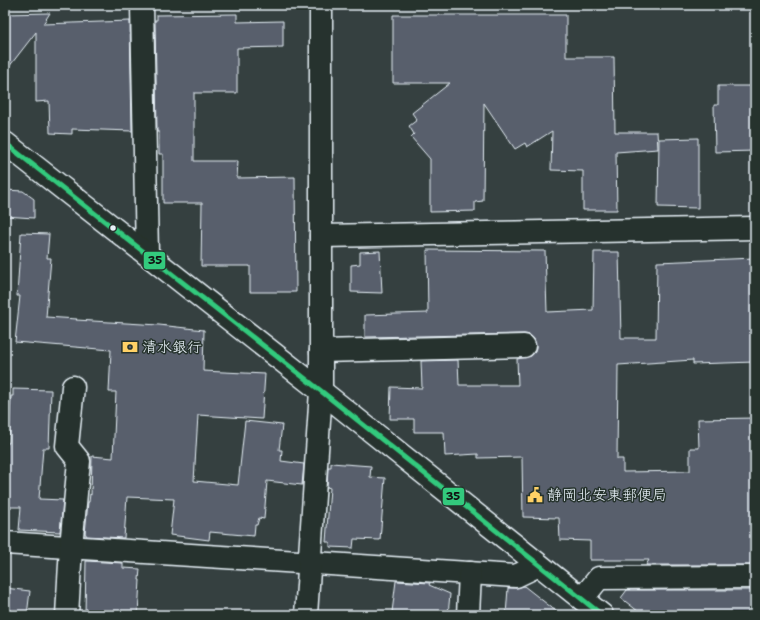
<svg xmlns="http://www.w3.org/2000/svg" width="760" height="620" font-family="'Shantell Sans','Klee One',sans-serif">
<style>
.building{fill:#585f6c;stroke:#e8f1f8}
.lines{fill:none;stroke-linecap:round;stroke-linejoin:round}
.minor-casing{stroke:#e8f1f8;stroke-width:25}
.minor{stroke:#26332d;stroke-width:22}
.bus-1-casing{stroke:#26332d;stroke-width:8}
.bus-1{stroke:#33ca7d;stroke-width:5}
.bus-dot{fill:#e8f1f8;stroke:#26332d;stroke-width:1.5}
.labels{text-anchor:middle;stroke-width:3;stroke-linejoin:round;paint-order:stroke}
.poi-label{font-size:15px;fill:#e8f1f8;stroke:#26332d;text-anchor:start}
.line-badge{stroke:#26332d;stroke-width:1.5}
.pale-badge-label{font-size:11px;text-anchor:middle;font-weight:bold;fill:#111}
</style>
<rect width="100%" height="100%" fill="#354040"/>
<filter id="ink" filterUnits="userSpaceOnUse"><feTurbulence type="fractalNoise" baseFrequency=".025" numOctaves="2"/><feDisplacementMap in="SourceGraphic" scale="8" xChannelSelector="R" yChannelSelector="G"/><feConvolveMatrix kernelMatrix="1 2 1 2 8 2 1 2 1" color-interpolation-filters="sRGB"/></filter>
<g filter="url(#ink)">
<g class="building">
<path d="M50,13L43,24L130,21L132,131L72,129V134L50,133L49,101L36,102V32L5,72V14Z"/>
<path d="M237,14V22L283,21V47L237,48V93H194V161H238L237,178L295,177L296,292H250V266H201L202,203H163V154H159V132H157L155,20H157V15Z"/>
<path d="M393,15H566V57H614L615,132H657L658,149L616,152L617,210H583V171L551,170L552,131L527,147L525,143L515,149L484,103L483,201L475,202V211L430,212V159L411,137L414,134L409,126L417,120L412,113L450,83H393Z"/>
<path d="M718,86H755V151L715,152L714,105H718Z"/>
<path d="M698,138V208L658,207L659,139Z"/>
<path d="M5,190L23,191L34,199V218L5,216Z"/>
<path d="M21,233L49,234L47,258H51L46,317L77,319L76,320L159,325L204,330L203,371L265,374L262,419L198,415L194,481L238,485L245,421L282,425L279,450H282L281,461L304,464L302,485L267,481L264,519L259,518L257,525H255L254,536L210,532L209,540L170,535L174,499L127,497L124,538L86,536V534H85L88,502H89L90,494L91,495L92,456L113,458L116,392H109L111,350L15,342L20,296H17Z"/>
<path d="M427,250L545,251L547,312L593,310L594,252H619L621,338H656L657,262L755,258V362L693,364V360L618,365L617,459H623V472L690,471V448H699L698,419L755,418V565H646L649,560H590V541L560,540L559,518L523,517L522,457L478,458V454L445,456L444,432H414V419H390L391,387L422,388L421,361L458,360L459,385H518L517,359L531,356L535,352L536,346L534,339L530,335L524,334L365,337V315L428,313Z"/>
<path d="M380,251L382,293L351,292V265L360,264V252Z"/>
<path d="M13,389L51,390L49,448H43L39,499L63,500L60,532L19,530L21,507H5L7,485L5,484V461L7,443H9L11,396H13Z"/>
<path d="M331,463L371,466L370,477L385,478L380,540L354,539L353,548L330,547V542H326L330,488L327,487L328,467H331Z"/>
<path d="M86,561L123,563V568L140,569L139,580H140L138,615H85Z"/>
<path d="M396,581L430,583L429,585L450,594L448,615H426L392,612Z"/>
<path d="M524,586L561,615H506L508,588H516Z"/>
<path d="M5,588L30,591L27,615H5Z"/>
<path d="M627,590H755V615H643L621,598Z"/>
</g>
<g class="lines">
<defs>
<g id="minor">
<path d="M142,5L147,254"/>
<path d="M5,143L321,391L602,615"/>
<path d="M321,236L755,228"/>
<path d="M321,351L524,346"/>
<path d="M5,543L516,576L539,565"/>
<path d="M582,599L599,578L755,577"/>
<path d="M67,615L71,547L79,461L67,446L73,387"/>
<path d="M306,615L321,391V5"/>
<path d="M468,615L470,573"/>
</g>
</defs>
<use href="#minor" class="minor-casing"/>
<use href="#minor" class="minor"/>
<defs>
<path id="bus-1" d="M5,143L321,391L602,615"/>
</defs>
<use href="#bus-1" class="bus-1-casing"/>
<use href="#bus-1" class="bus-1"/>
</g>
</g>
<defs>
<symbol id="bank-bare" viewBox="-9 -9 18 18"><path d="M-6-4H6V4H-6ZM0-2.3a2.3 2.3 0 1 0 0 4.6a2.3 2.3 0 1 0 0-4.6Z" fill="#ffd166" stroke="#26332d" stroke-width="2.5" paint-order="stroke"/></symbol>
<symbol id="civic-bare" viewBox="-9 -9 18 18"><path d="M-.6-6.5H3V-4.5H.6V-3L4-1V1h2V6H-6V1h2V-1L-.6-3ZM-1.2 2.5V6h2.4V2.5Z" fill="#ffd166" stroke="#26332d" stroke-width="2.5" paint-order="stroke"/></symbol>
</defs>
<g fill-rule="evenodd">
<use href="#bank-bare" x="119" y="336" width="22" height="22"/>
<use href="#civic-bare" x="524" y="484" width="22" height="22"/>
</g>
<circle class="bus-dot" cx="113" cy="228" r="3.5"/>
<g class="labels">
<g class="poi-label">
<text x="142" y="352">清水銀行</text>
<text x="547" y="500">静岡北安東郵便局</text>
</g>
</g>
<g class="line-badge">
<rect x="143" y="251" width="23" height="19" rx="4" fill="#33ca7d"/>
<rect x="442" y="487" width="23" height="19" rx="4" fill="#33ca7d"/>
</g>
<g class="pale-badge-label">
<text x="155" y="264">35</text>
<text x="453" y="500">35</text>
</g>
<rect width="760" height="620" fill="none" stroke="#26332d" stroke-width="20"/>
<rect x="10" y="10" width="740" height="600" fill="none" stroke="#e8f1f8" stroke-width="1.5" filter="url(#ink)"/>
</svg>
